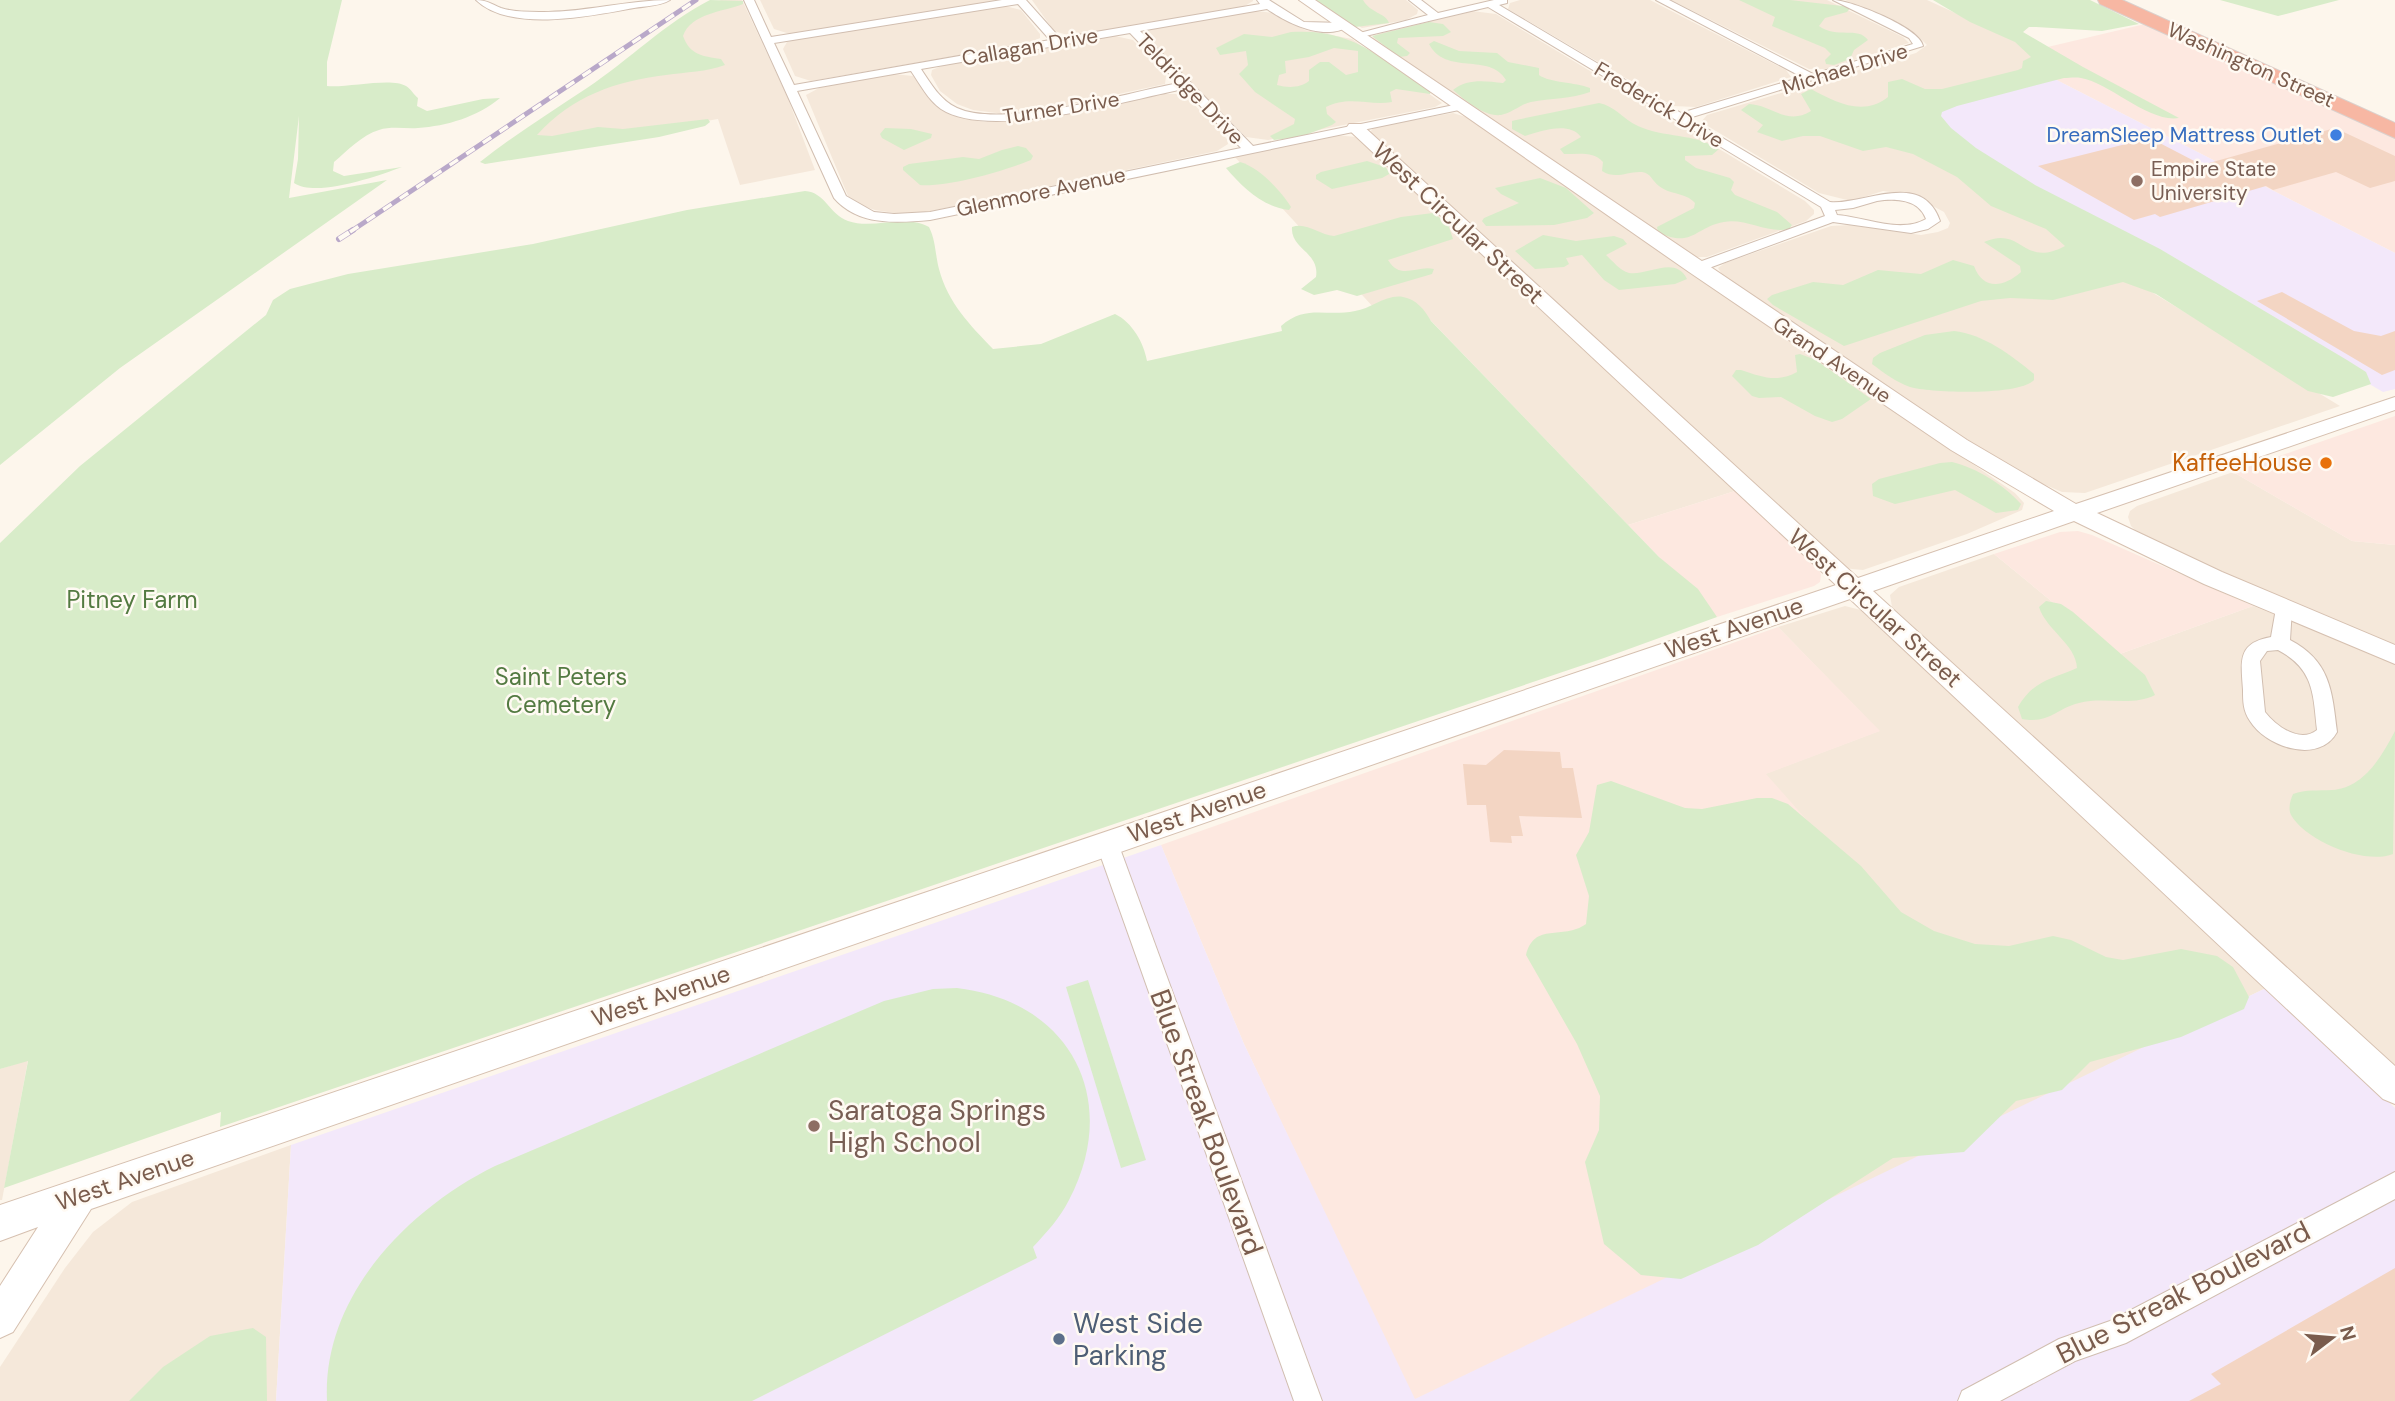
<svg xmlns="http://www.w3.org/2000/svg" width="2395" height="1401" font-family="'DM Sans',sans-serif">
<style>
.residential{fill:#f5e8da}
.commercial{fill:#fde8e0}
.education{fill:#f3e8fa}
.green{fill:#d8ecc9;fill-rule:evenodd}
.building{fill:#f3d5c3}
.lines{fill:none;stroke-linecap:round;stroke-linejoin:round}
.street-casing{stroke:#d1beb0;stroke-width:2}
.secondary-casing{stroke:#d6c0b0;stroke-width:2}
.highway-casing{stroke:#dad1cd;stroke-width:2}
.street{fill:#fff;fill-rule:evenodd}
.secondary{fill:#fff;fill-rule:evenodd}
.highway{fill:#f7b7a3;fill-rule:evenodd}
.rail-far1-casing{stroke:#b9a8c9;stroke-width:5}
.rail-casing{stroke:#b9a8c9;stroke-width:6}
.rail-far1{stroke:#fffaf3;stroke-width:3.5;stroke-dasharray:10;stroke-linecap:butt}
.rail{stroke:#fffaf3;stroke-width:4.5;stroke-dasharray:12;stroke-linecap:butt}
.shop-dot{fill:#3f7fe0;stroke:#fffaf3;stroke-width:2.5}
.education-dot{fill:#8d6e63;stroke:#fffaf3;stroke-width:2.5}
.food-dot{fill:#e8710a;stroke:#fffaf3;stroke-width:2.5}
.service-dot{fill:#5c6f8a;stroke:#fffaf3;stroke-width:2.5}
.labels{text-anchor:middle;stroke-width:5;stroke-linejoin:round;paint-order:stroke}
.far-street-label{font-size:21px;fill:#7a5c4d;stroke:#fffaf3}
.far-shop-label{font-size:21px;fill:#366cbe;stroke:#fffaf3;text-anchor:end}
.far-education-label{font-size:21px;fill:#785e54;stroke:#fffaf3;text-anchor:start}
.street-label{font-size:24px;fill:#7a5c4d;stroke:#fffaf3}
.food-label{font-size:24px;fill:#c56008;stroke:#fffaf3;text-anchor:end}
.park-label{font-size:24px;fill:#537a41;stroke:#fffaf3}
.near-education-label{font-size:28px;fill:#785e54;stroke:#fffaf3;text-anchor:start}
.near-street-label{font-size:28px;fill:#7a5c4d;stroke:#fffaf3}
.near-service-label{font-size:28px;fill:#4e5e75;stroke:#fffaf3;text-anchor:start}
</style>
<rect width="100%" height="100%" fill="#fdf6ec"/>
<g class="residential">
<path d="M721,0H742L787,96L815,170L740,185L718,119L489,159Z"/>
<path d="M760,0H999L790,34L774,29Z"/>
<path d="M1032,0H1253V1L1243,7L1071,36L1054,31Z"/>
<path d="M1317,0H1406L1418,10L1417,14L1406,20L1362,28Z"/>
<path d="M1520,0H1650L1786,70L1791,77L1696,107L1673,106L1508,9L1510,3Z"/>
<path d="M1671,0H1827L1903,37L1909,43L1825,69H1809Z"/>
<path d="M1845,0H1927L2071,66L1862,117L2340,406L2085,493L2062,492L2017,473L1725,279L1718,268L1725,263L1831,226L1850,225L1921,235L1938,232L1948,228L1950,223L1944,212L1912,195L1883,191L1851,201L1819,193L1701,122L1707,115L1916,53L1927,45L1916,34Z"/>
<path d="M1005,6L1021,10L1040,34V38L1029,43L811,81L795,76L783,49L787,42L797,39Z"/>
<path d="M1255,11L1274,13L1305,30L1352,39L1442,103L1435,107L1268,140L1246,137L1145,36L1148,31L1156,28Z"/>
<path d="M1472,11L1496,14L1805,201L1814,210V214L1806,221L1707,257H1694L1371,39L1378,34Z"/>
<path d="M1115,36L1133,40L1166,76L1165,84L1040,111L1004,114L973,110L957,104L940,91L931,75L932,70L944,65Z"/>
<path d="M893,74L913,76L937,107L953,114L985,122L1038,120L1163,94H1180L1188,98L1227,139L1228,144L1217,151L931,211L901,214L875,210L860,205L848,196L806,95L821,87Z"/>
<path d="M1453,113L1466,117L2015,493L2024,503L2022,510L1967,534L1863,570L1842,568L1370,132L1374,127Z"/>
<path d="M1335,135L1356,137L1735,491L1628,525L1412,301L1375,309L1234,156Z"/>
<path d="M2233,472L2352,541L2395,545V647L2236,579L2139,534L2131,526L2128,517L2130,511L2137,506Z"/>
<path d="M1994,554L2117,655L2253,606L2395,663V1072L1892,607L1890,595L1899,587Z"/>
<path d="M1845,606L1861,610L1872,617L2268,987L1806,1212L1850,870L1765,774L1879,731L1778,627Z"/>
<path d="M28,1060L2,1200H0V1069Z"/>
<path d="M291,1145L276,1401H0V1367L65,1268L93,1232L132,1202Z"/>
</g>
<g class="commercial">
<path d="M2145,24L2395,136V253L2043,73L2035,50Z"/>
<path d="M2395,416V545L2352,541L2233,472Z"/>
<path d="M1735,491L1819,569L1821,575L1820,582L1814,586L1717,617L1628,525Z"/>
<path d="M2078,531L2092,535L2253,606L2117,655L1994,554L2060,532Z"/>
<path d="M1778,627L1880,731L1766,774L1851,870L1806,1212L1414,1400L1244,1044L1161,845Z"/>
</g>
<g class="education">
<path d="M2043,73L2395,253V389L2383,392L1896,108Z"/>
<path d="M1161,845L1244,1044L1415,1399L2268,987L2395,1108V1401H276L291,1145Z"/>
</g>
<g class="green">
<path d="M0,0H342L327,62V86C347,88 392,77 406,86C411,89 414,95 418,98L417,106L427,111L483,99L500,98C477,117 447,126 418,128C406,129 391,126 379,130C362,135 347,151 334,162L333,171L344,176L402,167C378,176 316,198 294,183L298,159L299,116L289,198L387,180L120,368L0,465Z"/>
<path d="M710,0L743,1V4C723,12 691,13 683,36C690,55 702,56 721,59L725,65C707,72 686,72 666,75C616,81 572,96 537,135L552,136L598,127L623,129L708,119L710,122L705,126L659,137L485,164L480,162C514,135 551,112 587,88C629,60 665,23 710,0Z"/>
<path d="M1315,0H1363C1370,13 1386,13 1389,23L1355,27Z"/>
<path d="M1739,0H1790L1851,7L1847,12L1825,18L1819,26C1837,39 1858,26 1868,40L1854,50L1850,59L1834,65L1826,64L1825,60L1831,54L1825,48L1772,26L1775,17Z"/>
<path d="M1933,0H2090L2139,24L2102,31L2036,27H2029L2023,32L2083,67L2179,118C2149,123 2110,83 2081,78C2075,77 2069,78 2064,78L1957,106L1942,112L1941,116L1951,128L1976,148L2035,185L2160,249L2347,360L2366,372L2371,384L2333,397L2308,391L2156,294L2123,282L2053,300L2010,298L1981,301L1844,346L1773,305L1767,299L1772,295L1813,282L1843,285L1878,270L1921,274L1953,260L1974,266C1983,290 2003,288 2021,272L2020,266L1984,242C2023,225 2022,269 2065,246L2046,229L1991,206L1957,177L1913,154L1886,147L1863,151L1820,136H1803L1782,141L1757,132L1763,125L1741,110L1749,104C1772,105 1787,126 1811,111L1801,94L1811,89C1835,102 1863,117 1888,97V82L1902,79L1925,89H1942L2018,70L2022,68L2023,61L2031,57L2015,42L1970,22Z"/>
<path d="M2220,0H2339L2278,16Z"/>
<path d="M1429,22L1443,24L1451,32L1443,36L1398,38L1397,43L1410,53L1407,56L1399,57L1372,36Z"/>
<path d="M1291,32C1357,28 1380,60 1431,91L1430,94L1396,89L1390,92L1392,102C1369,106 1349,95 1326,107L1327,114L1336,122L1332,125L1300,137L1274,140L1270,136L1294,124L1295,119L1255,92L1239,74L1248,65L1246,51L1220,55L1216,48L1244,34L1272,37ZM1334,48L1358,51V72L1346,75L1329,62H1320L1309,70V81C1300,88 1288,88 1277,85L1279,75L1286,73L1285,61L1309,57Z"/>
<path d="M1434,41L1459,51L1497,53L1508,62L1539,68V75C1550,83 1575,82 1590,88V92C1571,99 1551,98 1531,102C1521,104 1512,113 1501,115C1484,117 1465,100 1453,90C1467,78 1486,81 1503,83L1506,80C1490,52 1445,76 1429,44Z"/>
<path d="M1599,103C1615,106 1623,119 1638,126C1664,138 1694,133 1719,149L1712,155L1685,156V160L1696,168L1730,178L1734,182L1731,190L1735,195L1777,212L1792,225L1789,229C1767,234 1746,218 1724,222C1695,227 1692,249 1658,232L1657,227L1694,208L1695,203C1685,192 1670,195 1659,186C1652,181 1651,173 1642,172C1627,171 1616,180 1602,171L1603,162C1594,151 1578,154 1564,154L1560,149L1581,137C1569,121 1541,131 1525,136L1512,129V121L1516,120Z"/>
<path d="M885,128L911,129L932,134L931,138L904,150L882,138L880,134Z"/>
<path d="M1018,146L1026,148L1033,156L1031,160C1004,171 948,187 920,185L903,170V167L909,164L963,157L979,159L1002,150Z"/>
<path d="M1367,161L1385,167L1391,173L1382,178L1332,189L1316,179V175L1321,172Z"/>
<path d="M1240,162C1259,167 1281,191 1291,207L1289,210C1263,207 1243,188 1226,168Z"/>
<path d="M1540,178L1566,188L1594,213L1587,218L1554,225L1486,226L1482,221L1484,218L1519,203L1501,194L1495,188Z"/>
<path d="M805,191C825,192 829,214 848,221C874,230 904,213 929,227C936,241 935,254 939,269C948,303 970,325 993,349L1041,344L1115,314C1132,322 1144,343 1147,361L1282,331L1281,326C1306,304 1325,317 1355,311C1371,309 1386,294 1403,297C1416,299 1425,310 1431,321L1659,557L1698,589L1717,617L1604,658L220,1127L221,1112L4,1188L28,1061L0,1069V543L80,466L266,315L273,300L290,289L348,274L533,244L687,210Z"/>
<path d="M1433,213L1448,224L1453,239L1388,260C1401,281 1416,265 1434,269L1432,274L1357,296L1337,290L1314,295L1301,289L1316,277C1320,252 1290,249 1292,227C1307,222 1319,235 1334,236L1401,217Z"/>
<path d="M1543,235L1576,241L1614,236L1623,239L1627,244L1606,255C1612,260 1620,271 1629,273C1648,276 1675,255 1687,279L1675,284L1619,290L1604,280L1582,255L1566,258L1569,264L1564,267L1535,269L1515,251Z"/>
<path d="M1954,331C1983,334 2011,355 2034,374V380C2020,396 1931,393 1910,387C1896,382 1884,373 1872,364L1873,358L1880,353L1925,335Z"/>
<path d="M1800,354L1816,360L1871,399L1842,419L1832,422L1815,416L1781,397L1759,398L1752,396L1732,376L1736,370H1741C1762,377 1777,383 1797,372L1795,355Z"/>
<path d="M1952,462C1977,468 2004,485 2021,504L2018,510L1996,513L1955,490L1895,504L1873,496L1872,484L1879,479L1940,463Z"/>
<path d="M2046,601L2061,604L2073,612L2145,675L2155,695C2132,707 2104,696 2079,703C2055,709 2050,724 2022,719L2018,707C2034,680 2050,680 2077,668C2076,644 2046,630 2039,607Z"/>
<path d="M2395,731L2393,854C2365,865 2307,842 2291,815C2288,809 2290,801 2293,794C2306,789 2318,791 2332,790C2364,788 2382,756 2395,731Z"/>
<path d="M1611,781L1685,808L1702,809L1757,798H1772L1788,804L1861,866L1901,912L1934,931L1975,944L2009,946L2053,936L2071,940L2106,957L2123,960L2181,949L2217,956L2233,967L2249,997L2244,1009L2181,1037L2090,1062L2062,1090L2016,1101L1964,1152L1893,1158L1758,1245L1681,1279L1641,1275L1604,1244L1585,1162L1599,1130L1600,1096L1577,1044L1526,955C1535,921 1562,941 1586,924L1589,896L1576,855L1589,832L1597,785Z"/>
<path d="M1088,980L1146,1160L1121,1168L1066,987Z"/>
<path d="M957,988C1070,1001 1122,1099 1069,1200C1060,1218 1047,1232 1033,1247L1037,1258L752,1401H327C322,1296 408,1209 495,1166L884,1001L933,989Z"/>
<path d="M253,1328L266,1337L267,1401H129L163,1367L210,1336Z"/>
</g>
<g class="building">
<path d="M2335,128L2395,156V181L2370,188L2336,172L2273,190L2266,186L2160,217L2155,214L2134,220L2038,166L2150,138L2202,165Z"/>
<path d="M2282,292L2354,331L2381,336L2395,331V370L2382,375L2257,301Z"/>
<path d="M1504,750L1560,752L1562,768H1573L1582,818L1519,816L1523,836H1511L1512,843L1490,842L1486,805H1467L1463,764L1486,765Z"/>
<path d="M2395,1268V1401H2189L2221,1384L2211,1374Z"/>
</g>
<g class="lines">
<defs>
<g id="street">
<path d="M476,0C487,0 491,4 501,8C513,12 527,12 539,12C583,13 626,0 670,0C661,6 645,6 634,8C591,16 510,33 476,0Z"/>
<path d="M744,0H754L771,37L1002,0H1026L1060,38L1260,4L1257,0H1269L1304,22L1344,23L1349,26C1325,42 1287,23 1267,9L1140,31L1253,146L1459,104L1465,107L1459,110L930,220C897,223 858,226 834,198ZM1018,4L1050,40L794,85L774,43ZM1130,33L1178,83C1128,93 1001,129 957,108C940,100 931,84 921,69ZM911,71C920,84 928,100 941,109C989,141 1127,100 1184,89L1241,148L930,212L894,214L874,212L846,196L797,91Z"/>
<path d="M1409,0H1421L1438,13L1494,0H1507V3L1499,5L1681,113L1802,77L1656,0H1669L1813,74L1913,44L1909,38L1833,0C1851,0 1920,28 1923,46L1689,118L1830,202C1864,205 1922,169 1940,221L1928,229L1911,233L1833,222L1701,271H1691V265L1825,216L1821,207L1488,7L1357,38L1352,35L1428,15ZM1877,201C1895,198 1919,199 1926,219C1900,234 1865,217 1837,215L1835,210L1853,208Z"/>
<path d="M2283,602L2289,603L2292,608L2290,640C2330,661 2332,690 2337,732C2319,765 2266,747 2250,721C2243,711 2243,701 2243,690C2241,661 2237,643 2271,637L2277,603ZM2278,650C2314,669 2313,693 2317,730C2300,744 2276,726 2265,712L2260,661L2267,651Z"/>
<path d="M1107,834L1114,837L1118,843L1322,1401H1294L1096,843L1100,837Z"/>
<path d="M2395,1172V1199L2126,1343L2075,1361L2000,1401H1958L1962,1391L2059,1339L2110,1321Z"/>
</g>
<path id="secondary" d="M1299,0H1315L1967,440L2076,504L2395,397V410L2097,513L2222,572L2395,645V664L2204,584L2074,521L1873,591L2395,1066V1104L2383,1099L1850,599L91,1209L13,1332L0,1338V1286L38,1227L0,1241V1205L1836,585L1349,130L1347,127L1349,124H1361L1858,578L2054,511L1951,450L1689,272Z"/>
<path id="highway" d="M2098,0H2122L2395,123V138L2100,4Z"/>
</defs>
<use href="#street" class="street-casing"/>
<use href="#secondary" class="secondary-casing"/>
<use href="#highway" class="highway-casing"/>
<use href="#street" class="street"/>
<use href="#secondary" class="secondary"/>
<use href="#highway" class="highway"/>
<defs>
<path id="rail-far1" d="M350,232L696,0"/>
<path id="rail" d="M339,239L353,230"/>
</defs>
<use href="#rail-far1" class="rail-far1-casing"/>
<use href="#rail" class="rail-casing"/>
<use href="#rail-far1" class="rail-far1"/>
<use href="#rail" class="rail"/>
</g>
<circle class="shop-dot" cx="2336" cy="135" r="7"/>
<g class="education-dot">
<circle cx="2137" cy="181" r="7"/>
<circle cx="814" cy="1126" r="7"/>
</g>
<circle class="food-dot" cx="2326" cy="463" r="7"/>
<circle class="service-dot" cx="1059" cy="1339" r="7"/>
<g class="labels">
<g class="far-street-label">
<text transform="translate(1030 47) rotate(-10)" y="7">Callagan Drive</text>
<text transform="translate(2251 65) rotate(24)" y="7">Washington Street</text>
<text transform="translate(1845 69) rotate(-17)" y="7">Michael Drive</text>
<text transform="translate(1190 89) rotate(46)" y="7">Teldridge Drive</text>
<text transform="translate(1659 105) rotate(31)" y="7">Frederick Drive</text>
<text transform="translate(1061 108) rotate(-9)" y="7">Turner Drive</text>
<text transform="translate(1041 192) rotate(-12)" y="7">Glenmore Avenue</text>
<text transform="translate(1832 360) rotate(34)" y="7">Grand Avenue</text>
</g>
<g class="far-shop-label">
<text x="2322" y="142">DreamSleep Mattress Outlet</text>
</g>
<g class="far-education-label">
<text x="2151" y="176">Empire State<tspan x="2151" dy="24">University</tspan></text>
</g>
<g class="street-label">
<text transform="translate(1458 223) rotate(43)" y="8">West Circular Street</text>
<text transform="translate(1875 608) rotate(42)" y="8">West Circular Street</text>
<text transform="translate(1734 628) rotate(-19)" y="8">West Avenue</text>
<text transform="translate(1197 812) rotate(-19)" y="8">West Avenue</text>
<text transform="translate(661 996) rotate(-19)" y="8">West Avenue</text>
<text transform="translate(125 1180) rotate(-19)" y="8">West Avenue</text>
</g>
<g class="food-label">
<text x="2312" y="471">KaffeeHouse</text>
</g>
<g class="park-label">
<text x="132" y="608">Pitney Farm</text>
<text x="561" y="685">Saint Peters<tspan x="561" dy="28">Cemetery</tspan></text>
</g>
<g class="near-education-label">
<text x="828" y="1120">Saratoga Springs<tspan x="828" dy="32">High School</tspan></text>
</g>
<g class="near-street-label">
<text transform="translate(1207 1122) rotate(70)" y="10">Blue Streak Boulevard</text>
<text transform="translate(2183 1292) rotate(-27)" y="10">Blue Streak Boulevard</text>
</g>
<g class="near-service-label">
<text x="1073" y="1333">West Side<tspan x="1073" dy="32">Parking</tspan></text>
</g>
</g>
<g transform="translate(2332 1338) rotate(74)" stroke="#fffaf3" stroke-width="5" paint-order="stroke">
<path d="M0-5L12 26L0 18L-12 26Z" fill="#7a5c4d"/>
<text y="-10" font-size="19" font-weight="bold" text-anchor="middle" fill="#7a5c4d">N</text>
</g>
</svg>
